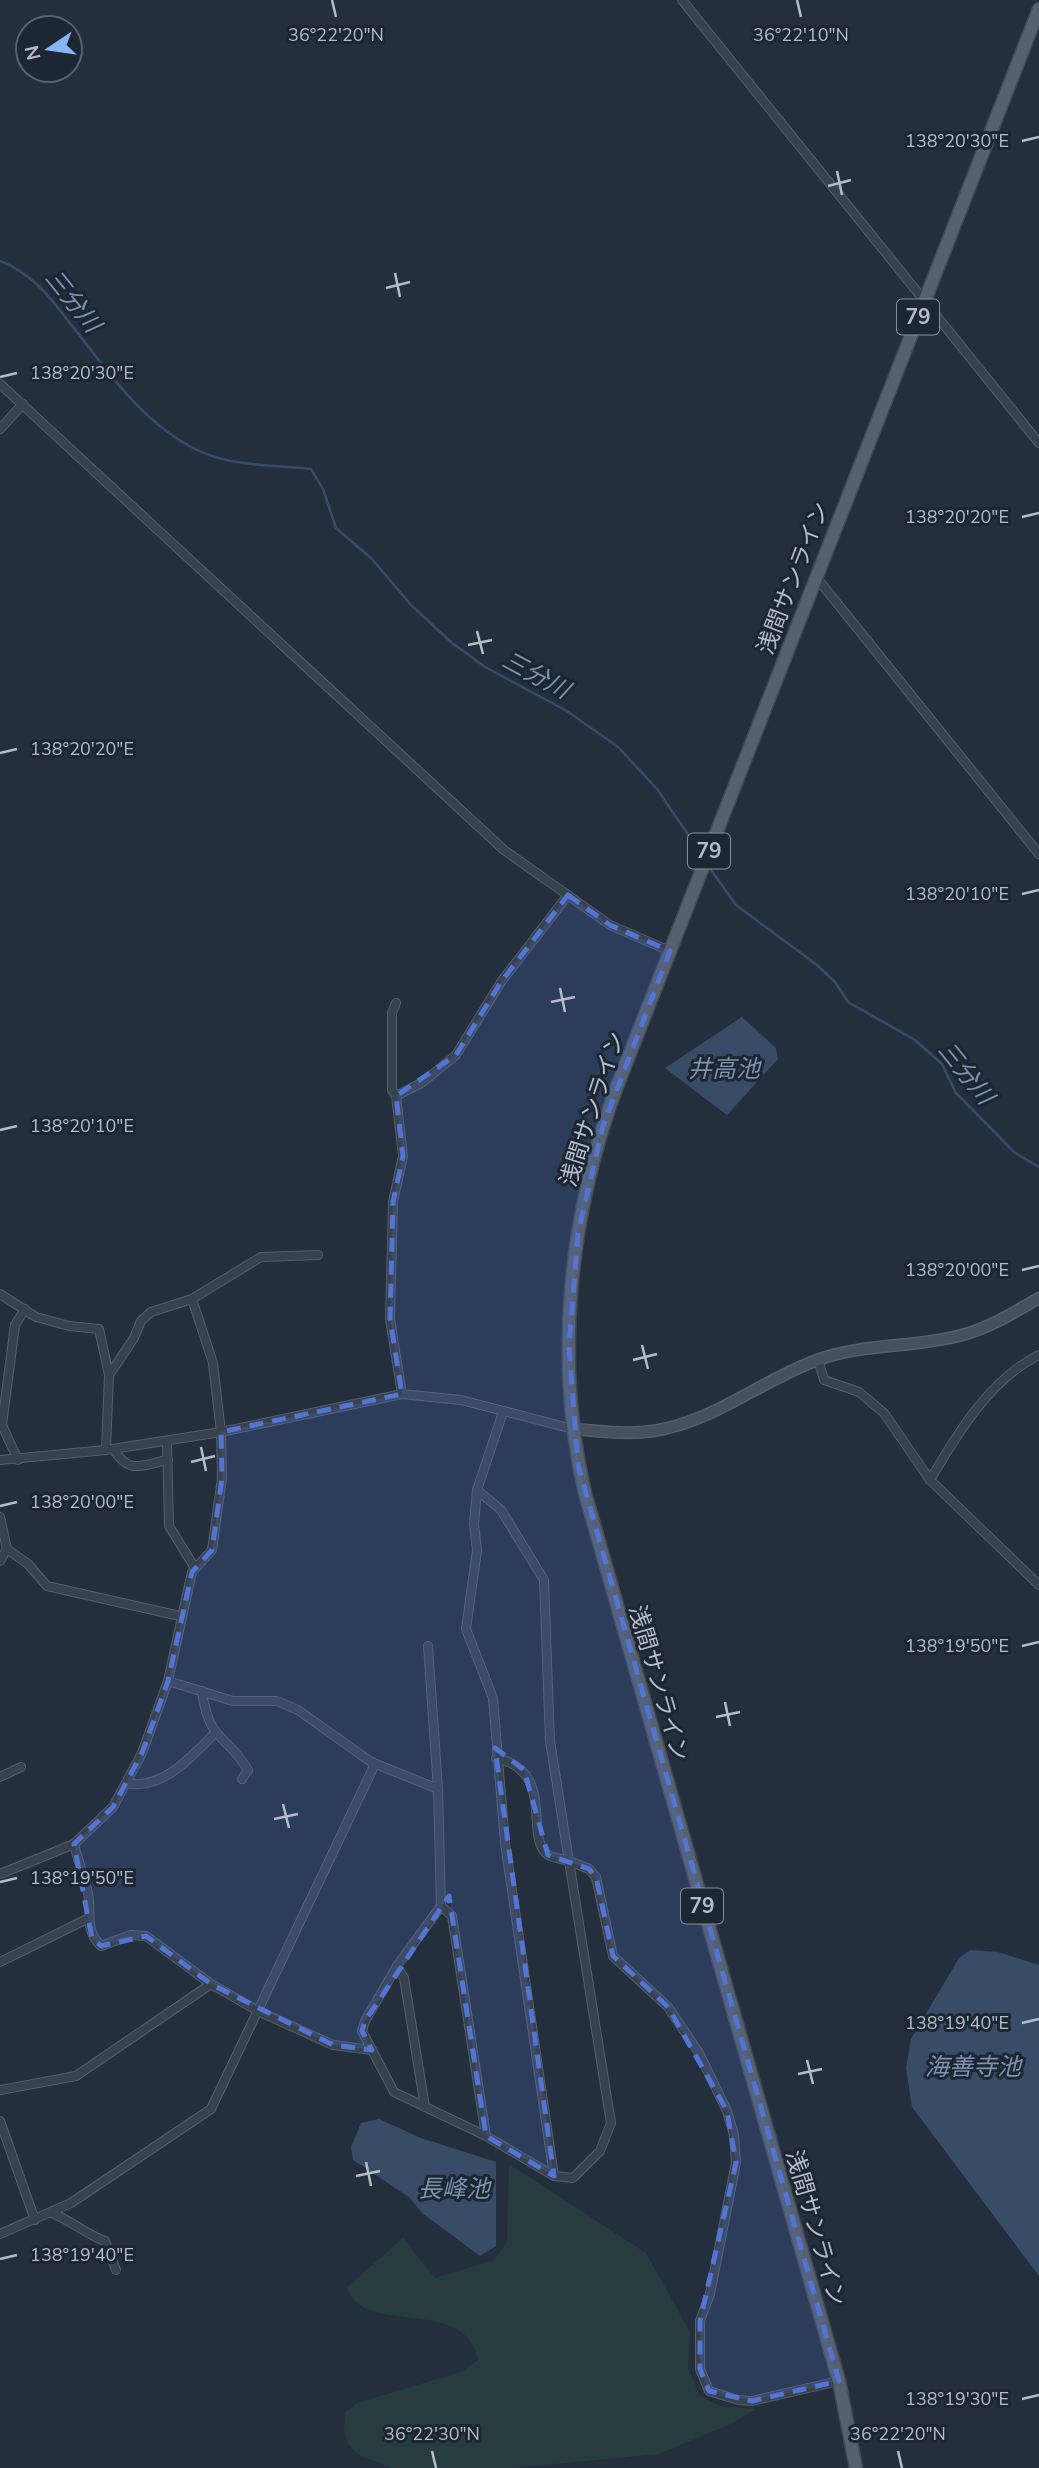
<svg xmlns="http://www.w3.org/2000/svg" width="1039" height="2468" font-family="'Nunito Sans','Noto Sans JP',sans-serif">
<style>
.green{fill:#263c3f}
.water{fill:#394c67}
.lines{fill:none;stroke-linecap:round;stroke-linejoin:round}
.stream{stroke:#394c67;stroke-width:2.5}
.street-casing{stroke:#565f6c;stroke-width:10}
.secondary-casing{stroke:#565f6c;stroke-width:13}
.primary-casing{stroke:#414a57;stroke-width:15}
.street{stroke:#38414e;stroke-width:8}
.secondary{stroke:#465061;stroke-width:10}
.primary{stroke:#56606e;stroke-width:12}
.marked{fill:#5274d3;fill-opacity:0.2;stroke:#5274d3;stroke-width:5;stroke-dasharray:14 9;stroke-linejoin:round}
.ticks{fill:none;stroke:#b4bcc9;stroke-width:2.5}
.labels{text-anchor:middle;stroke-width:6;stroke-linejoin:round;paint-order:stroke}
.shield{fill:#1d2633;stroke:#878f9c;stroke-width:2}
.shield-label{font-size:21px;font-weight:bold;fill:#b4bcc9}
.street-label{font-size:23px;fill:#b4bcc9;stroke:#1d2633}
.water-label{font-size:24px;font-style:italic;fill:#7c92b1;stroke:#1d2633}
.ticks-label{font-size:18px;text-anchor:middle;fill:#b4bcc9;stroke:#1d2633;stroke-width:6;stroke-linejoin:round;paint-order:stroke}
</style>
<rect width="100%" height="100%" fill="#242f3e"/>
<path class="green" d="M509,2164L646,2253L690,2332L688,2367L700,2396L720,2406L756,2409L731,2424L659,2454L513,2468H391L357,2454L348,2444L344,2431L345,2413L357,2403L461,2372L478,2360C466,2294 360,2338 347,2287L403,2238L435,2278L494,2260L507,2242Z"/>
<g class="water">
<path d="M742,1017L776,1048L778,1059L727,1115L665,1068Z"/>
<path d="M970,1950L998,1952L1039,1965V2276L912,2107L906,2068L911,2039L959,1958Z"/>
<path d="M379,2119L421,2138L496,2162V2246L480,2256L422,2213L409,2197L353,2160L351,2147L361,2123Z"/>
</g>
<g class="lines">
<g class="stream">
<path d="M0,261C36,275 54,303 77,332C116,383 163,449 231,461C257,466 284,466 311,469L323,489L336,528L372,559L411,605L452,643L485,667L567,711L618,747L657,789L702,855"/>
<path d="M709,867L736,905L817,965L835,982L848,1002L915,1040L942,1064L956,1093L1015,1153L1039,1167"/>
</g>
<defs>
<g id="street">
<path d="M682,0L1039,443"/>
<path d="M0,384L504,850L610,925L670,951"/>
<path d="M0,429L23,404"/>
<path d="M816,577L1039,854"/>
<path d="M396,1003L392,1013V1090L396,1096L403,1156L393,1202L390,1319L402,1394"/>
<path d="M396,1096L423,1082L456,1055L501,982L568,895"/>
<path d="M0,1294L36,1317L69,1326L99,1329L109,1375L106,1450"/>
<path d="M818,1359L824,1380L859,1392L884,1413L930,1480L1039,1585"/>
<path d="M109,1375L134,1338L141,1321L151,1312L192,1299L261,1257L318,1255"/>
<path d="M503,1412L477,1490L474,1524L477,1550L466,1629L493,1698L505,1843L554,2176"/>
<path d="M167,1441L169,1526L195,1568"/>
<path d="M113,1449C130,1475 140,1465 168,1460"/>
<path d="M0,1460L106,1450L221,1432L402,1394L461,1400L573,1429"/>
<path d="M18,1460L2,1425L15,1325L25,1309"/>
<path d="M930,1480C957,1434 990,1379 1039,1355"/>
<path d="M477,1490L501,1510L544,1580L550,1741L569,1861L589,1869L596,1877L613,1956L668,2007L699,2053L727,2111L734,2135L736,2163L710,2294L700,2321V2369L709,2391L738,2400L752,2401L839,2381"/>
<path d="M0,1517L7,1549L0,1561"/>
<path d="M7,1549L28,1564L47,1586L180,1616"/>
<path d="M428,1646L438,1789L441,1906L397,1966L365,2021L362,2031L394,2092L486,2136L452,1916L441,1906"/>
<path d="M168,1681L233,1701H277L298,1710L371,1762L438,1789"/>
<path d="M202,1691C209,1743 226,1733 248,1770L242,1779"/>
<path d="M0,1777L21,1767"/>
<path d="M126,1783C162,1791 191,1757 215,1733"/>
<path d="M74,1844C78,1860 84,1877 88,1893C92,1914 84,1930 101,1946L131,1935L146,1936L211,1984L258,2011L333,2045L372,2050"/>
<path d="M0,1874L74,1844L113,1807L142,1753L168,1681L192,1572L212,1550L222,1478L221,1432L213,1363L192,1299"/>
<path d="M0,1962L87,1919"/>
<path d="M397,1966L404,1978L425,2107"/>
<path d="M0,2090L76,2076L211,1984"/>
<path d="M0,2121L35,2220"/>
<path d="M486,2136L554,2176L573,2178L600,2151L611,2123L569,1861C563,1859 553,1858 548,1855C523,1837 557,1771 496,1758"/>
<path d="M52,2213C72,2221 85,2234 105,2241L116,2270"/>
<path d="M0,2234L71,2203L211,2109L375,1764"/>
</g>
<path id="secondary" d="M573,1429C599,1431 627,1435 653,1431C714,1422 763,1379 820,1359C866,1343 915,1348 962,1335C989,1328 1015,1312 1039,1298"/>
<path id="primary" d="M856,2468L839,2381L585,1493C554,1359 569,1218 616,1089L1039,9"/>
</defs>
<use href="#street" class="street-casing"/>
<use href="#secondary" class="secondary-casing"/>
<use href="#primary" class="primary-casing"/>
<use href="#street" class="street"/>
<use href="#secondary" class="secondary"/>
<use href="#primary" class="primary"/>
</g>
<path class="marked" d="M568,895L610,925L670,951L603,1126L578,1233L569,1348L578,1465L839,2381L752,2401L709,2391L700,2369V2321L736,2163L727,2111L668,2007L613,1956L596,1877L589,1869L548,1855L524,1770L495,1748L554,2176L486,2136L449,1896L365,2021L362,2031L372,2050L333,2045L211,1984L146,1936L101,1946L92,1938L74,1844L113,1807L142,1753L168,1681L192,1572L212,1550L222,1478L221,1432L402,1394L390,1319L393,1202L403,1156L396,1096L456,1055L501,982Z"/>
<path class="ticks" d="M332,0L336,17M797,0L801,17M1022,141L1039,137M837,171L842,195M828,186L851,180M395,273L400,297M386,288L410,282M0,377L17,373M1022,517L1039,513M477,631L483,654M468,645L492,640M0,753L17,749M1022,894L1039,890M560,988L565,1012M551,1002L575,997M0,1130L17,1126M1022,1270L1039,1266M642,1345L648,1369M633,1360L657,1354M201,1447L206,1471M191,1462L215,1456M0,1506L17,1502M1022,1646L1039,1642M725,1702L730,1726M716,1717L740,1712M283,1804L289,1828M274,1819L298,1814M0,1882L17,1878M1022,2023L1039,2019M807,2060L813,2084M798,2074L822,2069M366,2162L371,2186M356,2176L380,2171M0,2259L17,2255M1022,2399L1039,2395M432,2451L436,2468M898,2451L902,2468"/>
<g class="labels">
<g class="shield">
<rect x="897" y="299.5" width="42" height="35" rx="5"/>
<rect x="688" y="833.5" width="42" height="35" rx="5"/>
<rect x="681" y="1888.5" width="42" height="35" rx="5"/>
</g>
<g class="shield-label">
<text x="918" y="324">79</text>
<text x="709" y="858">79</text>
<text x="702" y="1913">79</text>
</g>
<g class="street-label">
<text transform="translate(793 578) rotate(-69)" y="8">浅間サンライン</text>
<text transform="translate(592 1109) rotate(-72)" y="8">浅間サンライン</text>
<text transform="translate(659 1683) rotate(74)" y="8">浅間サンライン</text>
<text transform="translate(816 2228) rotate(74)" y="8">浅間サンライン</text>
</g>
<g class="water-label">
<text transform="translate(73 301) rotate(51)" y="8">三分川</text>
<text transform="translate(536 675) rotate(28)" y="8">三分川</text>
<text x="724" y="1077">井高池</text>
<text transform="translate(966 1073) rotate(51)" y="8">三分川</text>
<text x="973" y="2075">海善寺池</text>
<text x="454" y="2197">長峰池</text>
</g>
</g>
<g class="ticks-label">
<text x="336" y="41">36°22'20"N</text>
<text x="801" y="41">36°22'10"N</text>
<text x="957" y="147">138°20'30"E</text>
<text x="82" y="379">138°20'30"E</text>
<text x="957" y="523">138°20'20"E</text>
<text x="82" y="755">138°20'20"E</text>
<text x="957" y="900">138°20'10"E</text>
<text x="82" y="1132">138°20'10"E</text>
<text x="957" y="1276">138°20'00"E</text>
<text x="82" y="1508">138°20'00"E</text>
<text x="957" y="1652">138°19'50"E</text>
<text x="82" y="1884">138°19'50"E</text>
<text x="957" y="2029">138°19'40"E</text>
<text x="82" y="2261">138°19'40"E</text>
<text x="957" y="2405">138°19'30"E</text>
<text x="432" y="2440">36°22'30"N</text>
<text x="898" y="2440">36°22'20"N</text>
</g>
<g transform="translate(49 49) rotate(257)"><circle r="33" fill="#1d2633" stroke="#59626f" stroke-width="2"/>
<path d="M0-5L12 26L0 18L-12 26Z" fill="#8ab4f8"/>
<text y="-10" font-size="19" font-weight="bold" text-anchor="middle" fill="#b4bcc9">N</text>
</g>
</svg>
